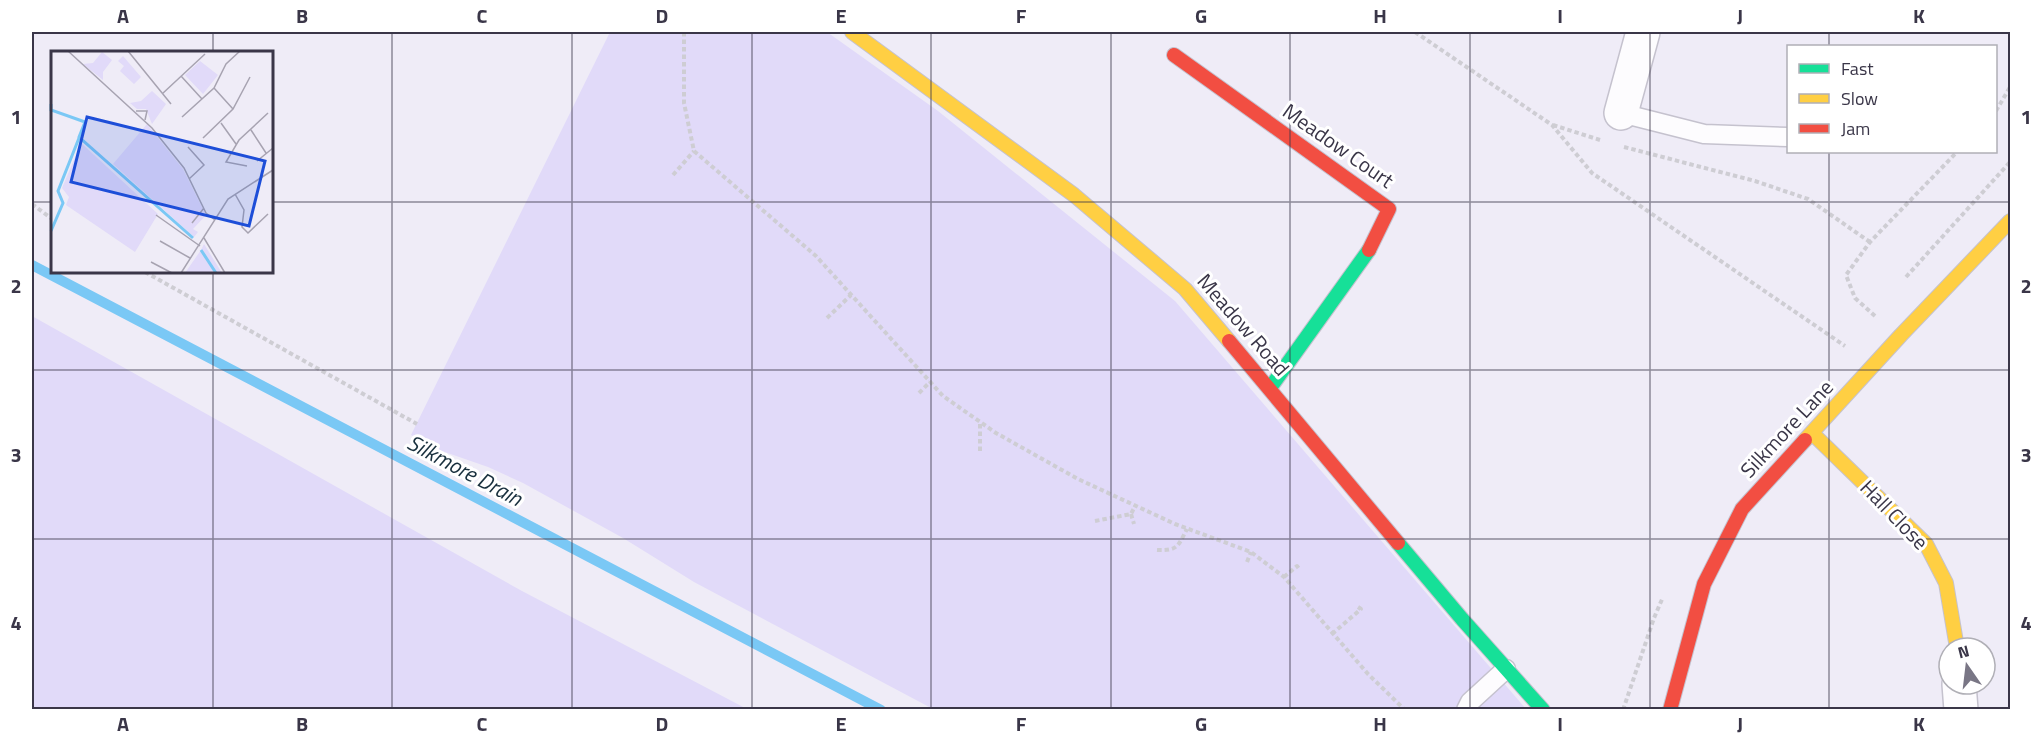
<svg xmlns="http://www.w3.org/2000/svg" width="2042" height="741" font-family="'Titillium Web',sans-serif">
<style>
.green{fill:#e1daf9}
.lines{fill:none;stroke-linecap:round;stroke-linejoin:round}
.stream{stroke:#7ac8f5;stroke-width:10}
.lane-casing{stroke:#c5c2ce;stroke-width:21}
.street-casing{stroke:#c5c2ce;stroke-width:36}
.fast-casing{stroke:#c5c2ce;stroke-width:16}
.slow-casing{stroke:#c5c2ce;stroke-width:16}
.jam-casing{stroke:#c5c2ce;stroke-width:16}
.path{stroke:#cecdd3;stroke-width:4;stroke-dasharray:4.5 3;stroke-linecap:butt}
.lane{stroke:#fdfcfe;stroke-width:18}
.street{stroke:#fdfcfe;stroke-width:33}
.fast{stroke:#16e098;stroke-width:14}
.slow{stroke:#ffcf43;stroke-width:14}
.jam{stroke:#f24e42;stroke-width:14}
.grid{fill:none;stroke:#3a3648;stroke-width:1.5;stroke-opacity:0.55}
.labels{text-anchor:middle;stroke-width:6;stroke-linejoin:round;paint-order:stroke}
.street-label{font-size:21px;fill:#3a3648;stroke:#fff}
.water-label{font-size:22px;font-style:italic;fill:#182f3d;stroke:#fff}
.inset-river{fill:none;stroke:#7ac8f5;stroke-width:3}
.inset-road{fill:none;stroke:#a7a3b1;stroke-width:1.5}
.view{fill:#1d4ed8;fill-opacity:0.15;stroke:#1d4ed8;stroke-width:3}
.inset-edge{fill:none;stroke:#3a3648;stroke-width:3}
.neatline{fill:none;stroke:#3a3648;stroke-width:2}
.grid-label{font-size:20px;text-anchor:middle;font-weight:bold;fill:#3a3648}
</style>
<rect width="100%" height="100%" fill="#efecf7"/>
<g class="green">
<path d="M610,32H827L938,111L1175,301L1526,709H933L694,582L623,538L523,483L488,467L439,450L411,435Z"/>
<path d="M32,316L522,591L747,709H32Z"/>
</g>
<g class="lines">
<path class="stream" d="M32,265L881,710"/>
<defs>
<g id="lane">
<path d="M1621,113L1704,134L1788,137"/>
<path d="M1466,710L1470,702L1506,669"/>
</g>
<g id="street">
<path d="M1621,113L1643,32"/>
<path d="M1959,684L1961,710"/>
</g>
<g id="fast">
<path d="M1270,388L1369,250"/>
<path d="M1398,543L1462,619L1543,710"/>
</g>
<g id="slow">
<path d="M852,32L1074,195L1185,289L1229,341"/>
<path d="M1812,433L1926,544L1946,583L1957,648"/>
<path d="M1805,440L1901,335L2010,221"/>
</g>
<g id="jam">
<path d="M1174,55L1389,209L1369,250"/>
<path d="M1229,341L1398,543"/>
<path d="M1670,710L1704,584L1742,509L1805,440"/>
</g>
</defs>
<use href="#lane" class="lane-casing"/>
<use href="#street" class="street-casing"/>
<use href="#fast" class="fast-casing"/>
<use href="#slow" class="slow-casing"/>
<use href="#jam" class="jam-casing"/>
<g class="path">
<path d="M684,32V103L694,151L816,256L943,396L996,433L1078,479L1175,524L1251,552L1284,577L1368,674L1405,710"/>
<path d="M1415,32L1552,125L1592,173L1845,346"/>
<path d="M1996,111L2010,87"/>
<path d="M1553,125L1600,140"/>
<path d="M1624,147L1755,181L1808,199L1870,242"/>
<path d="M673,175L694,151"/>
<path d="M32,204L52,219"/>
<path d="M145,272L417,424"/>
<path d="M1906,277L2010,162"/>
<path d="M1875,316L1855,298L1846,275L1870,242L1957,152"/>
<path d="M827,318L851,295"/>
<path d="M919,393L930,382"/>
<path d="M980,451V423"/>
<path d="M1131,514L1134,524"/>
<path d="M1095,521L1131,514L1135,506"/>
<path d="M1157,550C1178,551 1178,546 1187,529"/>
<path d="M1247,562L1251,552"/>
<path d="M1284,577L1297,566L1300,570"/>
<path d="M1332,634L1361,609L1358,607"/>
<path d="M1623,710L1654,618L1663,597"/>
</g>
<use href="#lane" class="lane"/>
<use href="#street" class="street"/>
<use href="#fast" class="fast"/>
<use href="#slow" class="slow"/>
<use href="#jam" class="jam"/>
</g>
<path class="grid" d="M213,32V52M392,32V710M572,32V710M752,32V710M931,32V710M1111,32V710M1290,32V710M1470,32V710M1650,32V710M1829,32V46M1829,152V710M32,202H52M272,202H2010M213,272V710M32,370H2010M32,539H2010"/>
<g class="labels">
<g class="street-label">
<text transform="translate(1338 146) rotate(35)" y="7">Meadow Court</text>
<text transform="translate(1243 325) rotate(49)" y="7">Meadow Road</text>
<text transform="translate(1787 429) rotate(-47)" y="7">Silkmore Lane</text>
<text transform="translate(1894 515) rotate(46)" y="7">Hall Close</text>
</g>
<g class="water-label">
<text transform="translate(465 470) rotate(28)" y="8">Silkmore Drain</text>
</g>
</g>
<g transform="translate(51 51)">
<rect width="222" height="222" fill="#efecf7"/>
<path d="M51,1L61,9L52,21V29L32,13L42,12ZM72,5L90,26L83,33L69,20L73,15L67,10ZM149,10L167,24L152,43L134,24ZM101,40L115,53L101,73L95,58H86L79,52L90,50ZM96,73L132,118L155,164L142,178L147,181L143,186L62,113ZM30,92L107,163L84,201L15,154L18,146L11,137ZM153,193L171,222H134L150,199Z" fill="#e1daf9"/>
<path class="inset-river" d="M0,53V59L34,71L28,86L142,187M0,180L12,152L7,140L28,87M150,199L165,222"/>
<path class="inset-road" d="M17,0L101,77L133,117L155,162L164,169M77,0L120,53M130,25L151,48M163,37L182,58M111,43L154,3M85,60H96L94,69M131,66L163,37L175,13L189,0M170,72L185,93M200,79L215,102M152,87L182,58L199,26M137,96L153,114L138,128M206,110L222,97M196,115L175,111L188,89L217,62M184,143L193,159L191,176L197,182L217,163M105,164L149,195M141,172L153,157M153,187L174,222M109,190L139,207M100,211L121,222M130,222L177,148L222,119"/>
<path class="view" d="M36,66L214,110L198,175L20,131Z"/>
<rect width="222" height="222" class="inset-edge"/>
</g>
<rect width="2042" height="741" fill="none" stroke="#ffffff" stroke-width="66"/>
<rect x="1787" y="45" width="210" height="108" fill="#ffffff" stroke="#b0afb6" stroke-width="1.5"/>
<rect x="1799" y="64" width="30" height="9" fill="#16e098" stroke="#b0afb6" stroke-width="1.5"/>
<text x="1841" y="75" font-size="18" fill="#3a3648">Fast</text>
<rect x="1799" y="94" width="30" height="9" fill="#ffcf43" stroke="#b0afb6" stroke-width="1.5"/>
<text x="1841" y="105" font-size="18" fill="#3a3648">Slow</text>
<rect x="1799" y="124" width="30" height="9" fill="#f24e42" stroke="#b0afb6" stroke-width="1.5"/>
<text x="1841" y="135" font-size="18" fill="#3a3648">Jam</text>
<g transform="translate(1967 666) rotate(346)"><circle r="28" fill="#ffffff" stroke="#b0afb6" stroke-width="1.5"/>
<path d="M0-4.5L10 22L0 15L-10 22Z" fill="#797685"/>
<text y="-9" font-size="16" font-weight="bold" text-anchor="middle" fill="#3a3648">N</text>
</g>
<rect x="33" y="33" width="1976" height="675" class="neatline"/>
<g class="grid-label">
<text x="123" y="23">A</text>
<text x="302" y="23">B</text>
<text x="482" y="23">C</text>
<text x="662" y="23">D</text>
<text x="841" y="23">E</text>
<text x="1021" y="23">F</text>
<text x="1201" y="23">G</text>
<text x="1380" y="23">H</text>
<text x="1560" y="23">I</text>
<text x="1740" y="23">J</text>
<text x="1919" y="23">K</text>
<text x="16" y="124">1</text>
<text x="2026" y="124">1</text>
<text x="16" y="293">2</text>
<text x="2026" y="293">2</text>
<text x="16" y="462">3</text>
<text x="2026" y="462">3</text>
<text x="16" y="630">4</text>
<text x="2026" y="630">4</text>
<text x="123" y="731">A</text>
<text x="302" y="731">B</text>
<text x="482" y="731">C</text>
<text x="662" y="731">D</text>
<text x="841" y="731">E</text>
<text x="1021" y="731">F</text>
<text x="1201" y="731">G</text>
<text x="1380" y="731">H</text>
<text x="1560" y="731">I</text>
<text x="1740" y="731">J</text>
<text x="1919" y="731">K</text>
</g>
</svg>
